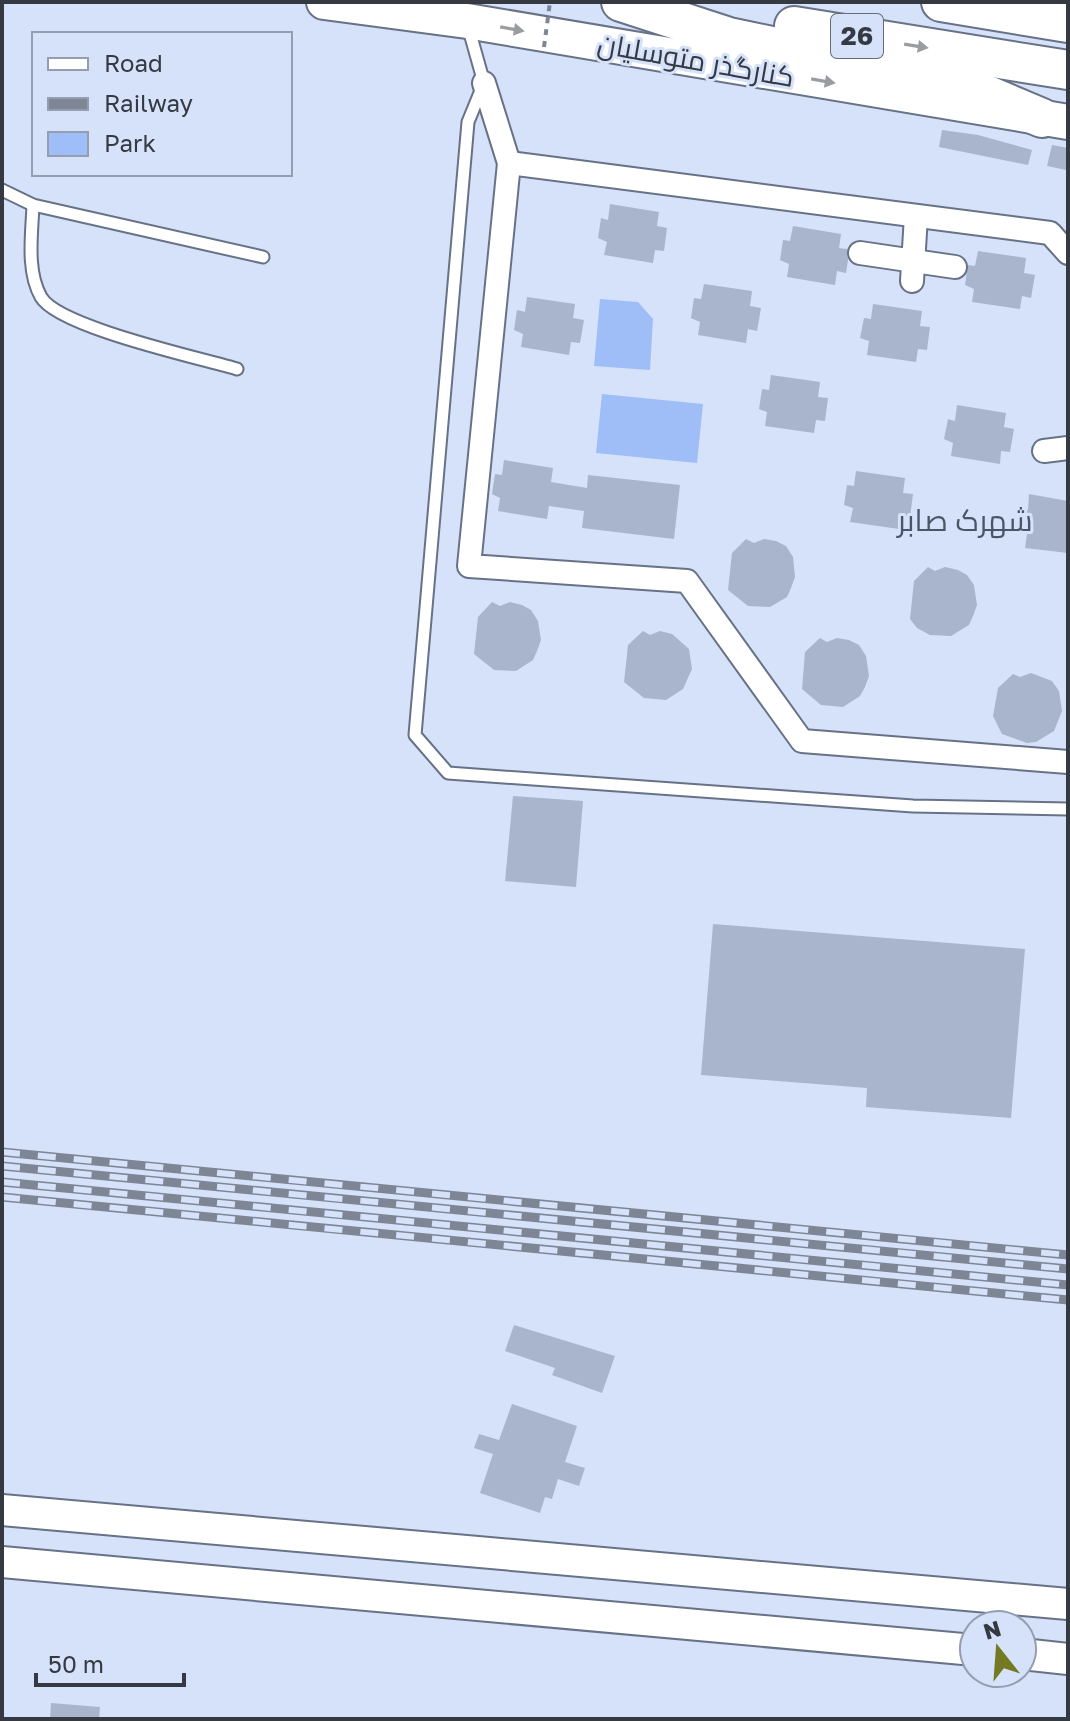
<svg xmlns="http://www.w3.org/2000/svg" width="1070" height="1721" font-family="'Golos Text',Cairo,sans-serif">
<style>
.green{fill:#9fbdf6}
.building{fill:#a9b5cc}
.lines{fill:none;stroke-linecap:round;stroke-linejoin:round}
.lane-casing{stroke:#677286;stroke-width:15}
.street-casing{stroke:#677286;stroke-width:26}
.secondary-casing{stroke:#677286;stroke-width:34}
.primary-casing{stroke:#677286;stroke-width:38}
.highway-casing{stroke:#677286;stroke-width:42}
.lane{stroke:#fff;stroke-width:11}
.street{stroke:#fff;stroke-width:22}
.secondary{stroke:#fff;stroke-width:30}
.primary{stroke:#fff;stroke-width:34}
.highway{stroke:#fff;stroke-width:38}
.rail-casing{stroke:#7e8696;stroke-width:9}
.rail{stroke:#d6e2f9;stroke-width:6;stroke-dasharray:18;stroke-linecap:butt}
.path-bridge{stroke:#7e8695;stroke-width:4;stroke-dasharray:6 6;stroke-linecap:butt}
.oneway{fill:#9a9ca0}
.labels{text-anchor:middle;stroke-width:6;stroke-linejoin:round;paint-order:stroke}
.shield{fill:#d6e2f9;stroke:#656c79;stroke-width:2}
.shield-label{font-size:26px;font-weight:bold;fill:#343942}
.street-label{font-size:28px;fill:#343942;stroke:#d6e2f9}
.neighbourhood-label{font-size:30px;fill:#4a5568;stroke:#d6e2f9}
</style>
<rect width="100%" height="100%" fill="#d6e2f9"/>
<g class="green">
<path d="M600,299L638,302L653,319L650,370L594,366Z"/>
<path d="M602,394L703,404L697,463L596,453Z"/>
</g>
<g class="building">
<path d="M942,130L978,135L1032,150L1028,165L939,147Z"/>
<path d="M1052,145L1068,148L1066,170L1047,166Z"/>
<path d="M610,204L659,212L657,226L667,228L664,251L655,250L653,263L604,255L607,242L598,238L601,218L608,220Z"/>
<path d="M793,226L841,234L839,248L847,249L848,260L846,273L837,271L835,285L787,277L789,264L780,260L783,240L790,241Z"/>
<path d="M978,251L1026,258L1024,273L1035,275L1031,298L1022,296L1020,309L972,302L974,289L965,285L968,265L975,266Z"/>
<path d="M704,284L752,291L750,306L761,308L757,331L748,329L746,343L698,335L700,322L691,318L694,298L701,299Z"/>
<path d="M527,297L575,304L573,318L584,320L580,343L571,342L569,355L521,347L523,334L514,330L517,310L525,312Z"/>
<path d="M873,304L922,311L920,326L930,327L927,350L918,349L916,362L867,355L869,341L860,338L864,318L871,319Z"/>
<path d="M771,375L820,382L818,397L828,398L825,421L816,420L814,433L765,426L767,412L759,409L762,389L769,390Z"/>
<path d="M957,405L1006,413L1004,427L1014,429L1010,452L1001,451L1000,464L951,456L953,443L944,439L948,419L955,421Z"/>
<path d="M504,460L553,468L551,482L587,488L588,475L680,485L674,539L582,528L584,511L549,506L547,519L498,511L500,498L492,494L495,474L502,475Z"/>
<path d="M856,471L905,478L903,493L913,494L910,517L901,516L899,529L850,522L853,508L844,505L847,485L854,486Z"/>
<path d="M1029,494L1068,501V553L1025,548L1027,534L1018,530L1021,510H1028Z"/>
<path d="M746,539L754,543L764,539L776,541L786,546L793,557L795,577L791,588L787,597L770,607L748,606L728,590L732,553Z"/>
<path d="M928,567L935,571L945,567L958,570L967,575L974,585L977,605L973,616L969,625L951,636L930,635L917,628L910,619L914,581Z"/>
<path d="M492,602L500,606L510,602L522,605L531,610L538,621L541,640L537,651L533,660L516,671L494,670L474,654L478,617Z"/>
<path d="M643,631L650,635L660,631L672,634L689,649L692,669L687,680L683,689L666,700L644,698L624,682L628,645Z"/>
<path d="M820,638L827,642L837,638L849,640L859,645L866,656L869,676L865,687L860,696L843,707L821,705L802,689L805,652Z"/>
<path d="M1031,673L1052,681L1059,691L1062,711L1054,731L1036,742L1027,743L1002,734L993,716L998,688L1013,674L1020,677Z"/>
<path d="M513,796L583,801L576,887L505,881Z"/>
<path d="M713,924L1025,949L1011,1118L866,1107L867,1088L701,1075Z"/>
<path d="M514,1325L615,1356L602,1393L552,1375L555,1368L505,1351Z"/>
<path d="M512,1404L577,1426L565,1462L585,1468L579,1486L558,1479L552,1499L545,1497L540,1513L480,1493L493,1454L474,1448L479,1434L499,1440Z"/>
<path d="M51,1703L100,1707L99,1719H50Z"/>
</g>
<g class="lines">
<defs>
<g id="lane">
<path d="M468,26L484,83L468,122L415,735L448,773L913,806L1068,809"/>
<path d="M2,190L33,205L263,257"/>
<path d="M33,205C32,233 26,271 41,297C58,327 200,358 237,369"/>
</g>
<g id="street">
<path d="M484,83L509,163L469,566L687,581L802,741L1068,762"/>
<path d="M509,163L1050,233L1068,253"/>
<path d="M860,253L955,267"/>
<path d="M912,281L916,216"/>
<path d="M1044,451L1068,448"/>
</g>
<g id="secondary">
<path d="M2,1510L1068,1604"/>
<path d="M2,1562L974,1650"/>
<path d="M1022,1654L1068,1659"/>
</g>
<path id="primary" d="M324,2L467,21L1068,122"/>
<g id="highway">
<path d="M621,2L729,37L971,88L1042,118"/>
<path d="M941,2L1068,23"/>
<path d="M794,26L1068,70"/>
</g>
</defs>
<use href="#lane" class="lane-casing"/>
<use href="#street" class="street-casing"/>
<use href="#secondary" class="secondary-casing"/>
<use href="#primary" class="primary-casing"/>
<use href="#highway" class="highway-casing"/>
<use href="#lane" class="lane"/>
<use href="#street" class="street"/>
<use href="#secondary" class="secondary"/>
<use href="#primary" class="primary"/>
<use href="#highway" class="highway"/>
<defs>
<g id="rail">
<path d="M2,1152L1068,1255"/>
<path d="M2,1166L1068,1269"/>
<path d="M2,1182L1068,1285"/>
<path d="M2,1197L1068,1300"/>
</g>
</defs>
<use href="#rail" class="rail-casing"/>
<use href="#rail" class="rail"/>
<path class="path-bridge" d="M544,47L550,2"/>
</g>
<defs><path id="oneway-solid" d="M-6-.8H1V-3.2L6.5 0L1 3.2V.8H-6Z" transform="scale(2)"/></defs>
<g class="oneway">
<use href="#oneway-solid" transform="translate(512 29) rotate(10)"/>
<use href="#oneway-solid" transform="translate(916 46) rotate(9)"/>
<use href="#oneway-solid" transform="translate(823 81) rotate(10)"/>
</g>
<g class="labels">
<rect class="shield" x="831" y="14" width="52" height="44" rx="6"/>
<g class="shield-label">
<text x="857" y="45">26</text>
</g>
<g class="street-label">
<text transform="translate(696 60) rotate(10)" y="10">کنارگذر متوسلیان</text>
</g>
<g class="neighbourhood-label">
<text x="965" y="531">شهرک صابر</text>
</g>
</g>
<rect width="1070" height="1721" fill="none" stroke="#343942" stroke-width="8"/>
<rect x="32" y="32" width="260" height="144" fill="#d6e2f9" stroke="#959eb0" stroke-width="2"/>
<rect x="48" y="58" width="40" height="12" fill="#ffffff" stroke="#959eb0" stroke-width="2"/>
<text x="104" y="72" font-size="24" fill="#343942">Road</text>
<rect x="48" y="98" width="40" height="12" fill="#7e8696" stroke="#959eb0" stroke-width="2"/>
<text x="104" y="112" font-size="24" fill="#343942">Railway</text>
<rect x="48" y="132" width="40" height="24" fill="#9fbdf6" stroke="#959eb0" stroke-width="2"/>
<text x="104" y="152" font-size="24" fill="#343942">Park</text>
<g transform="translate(998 1649) rotate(343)"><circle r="38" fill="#d6e2f9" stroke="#959eb0" stroke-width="2"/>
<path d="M0-6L14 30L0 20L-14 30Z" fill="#747923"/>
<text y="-12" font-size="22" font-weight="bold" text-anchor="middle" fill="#343942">N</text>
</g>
<path d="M36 1673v12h148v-12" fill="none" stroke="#343942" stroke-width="4"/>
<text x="48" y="1673" font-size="24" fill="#343942" stroke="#d6e2f9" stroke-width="6" paint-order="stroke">50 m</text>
</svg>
